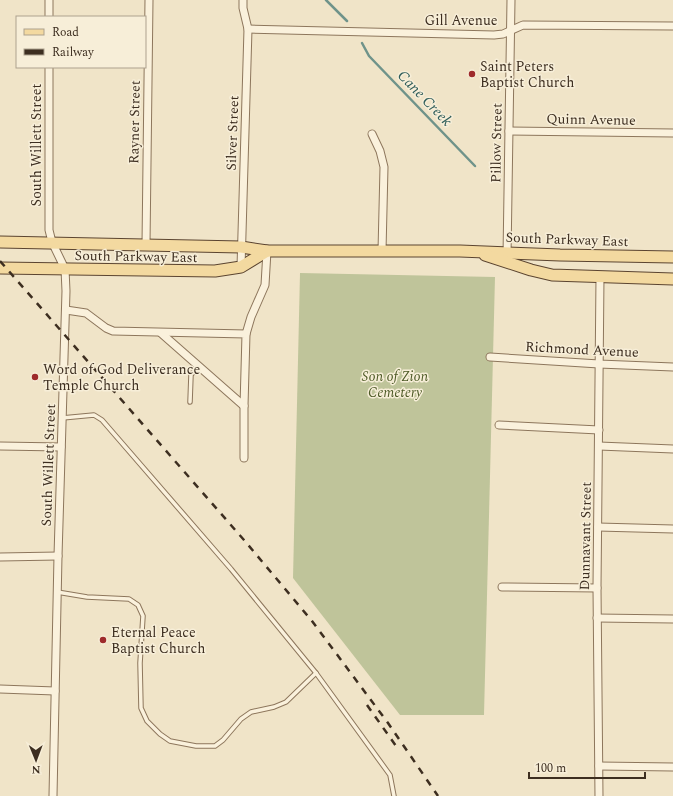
<svg xmlns="http://www.w3.org/2000/svg" width="673" height="796" font-family="Spectral,serif">
<style>
.cemetery{fill:#bfc49a}
.lines{fill:none;stroke-linecap:round;stroke-linejoin:round}
.stream{stroke:#6f938a;stroke-width:2.5}
.service-casing{stroke:#8d765c;stroke-width:5.5}
.minor-casing{stroke:#8d765c;stroke-width:9}
.primary-casing{stroke:#5b4430;stroke-width:13}
.service{stroke:#faf1dc;stroke-width:3.5}
.minor{stroke:#faf1dc;stroke-width:7}
.primary{stroke:#f3d9a0;stroke-width:11}
.rail{stroke:#3d2e20;stroke-width:2.5;stroke-dasharray:7 7;stroke-linecap:butt}
.poi-dot{fill:#9e2a2b;stroke:#f7eed8;stroke-width:1.5}
.labels{text-anchor:middle;stroke-width:3;stroke-linejoin:round;paint-order:stroke}
.street-label{font-size:14px;fill:#3d2e20;stroke:#f7eed8}
.poi-label{font-size:14px;fill:#3d2e20;stroke:#f7eed8;text-anchor:start}
.park-label{font-size:14px;font-style:italic;fill:#4d5a26;stroke:#f7eed8}
.water-label{font-size:15px;font-style:italic;fill:#2f5d5a;stroke:#f7eed8}
</style>
<rect width="100%" height="100%" fill="#f0e4c8"/>
<path class="cemetery" d="M300,273L495,277L484,715H400L293,578Z"/>
<g class="lines">
<g class="stream">
<path d="M326,0L347,21"/>
<path d="M362,43L369,56L475,166"/>
</g>
<defs>
<g id="service">
<path d="M190,402L191,375L198,366"/>
<path d="M62,418L94,415L102,420L231,569L316,673L390,775L394,796"/>
<path d="M57,592L87,597L129,599L138,605L143,616L140,663L141,708L147,721L160,734L170,741L196,746H215L223,740L241,719L251,712L274,707L286,702L316,673"/>
</g>
<g id="minor">
<path d="M49,17V0"/>
<path d="M248,29L494,35L503,34L523,25L673,26"/>
<path d="M49,67V230L52,242L65,269L66,291L58,556L53,796"/>
<path d="M509,131L673,133"/>
<path d="M372,134L380,151L384,167L382,251"/>
<path d="M146,244L149,0"/>
<path d="M507,256L511,0"/>
<path d="M241,267L248,29L243,8V0"/>
<path d="M66,310L86,313L106,328L113,331L246,334L244,406V458"/>
<path d="M161,333L244,406"/>
<path d="M246,334L251,317L265,285L267,251"/>
<path d="M490,357L599,364L673,367"/>
<path d="M499,425L599,430"/>
<path d="M0,446L61,447"/>
<path d="M599,446L673,449"/>
<path d="M598,527L673,529"/>
<path d="M0,557L58,556"/>
<path d="M502,587L597,588"/>
<path d="M597,618L673,619"/>
<path d="M0,689L55,691"/>
<path d="M599,766L673,767"/>
<path d="M599,796L597,588L600,277"/>
</g>
<g id="primary">
<path d="M0,242L241,247L267,251H460L560,255L673,257"/>
<path d="M485,255L531,270L552,275L673,279"/>
<path d="M0,268L215,271L241,267L267,251"/>
</g>
</defs>
<use href="#service" class="service-casing"/>
<use href="#minor" class="minor-casing"/>
<use href="#primary" class="primary-casing"/>
<use href="#service" class="service"/>
<use href="#minor" class="minor"/>
<use href="#primary" class="primary"/>
<g class="rail">
<path d="M0,261L244,540L312,621L388,723L438,796"/>
<path d="M367,705L396,746"/>
</g>
</g>
<g class="poi-dot">
<circle cx="472" cy="74" r="4"/>
<circle cx="35" cy="377" r="4"/>
<circle cx="103" cy="640" r="4"/>
</g>
<g class="labels">
<g class="street-label">
<text x="461" y="25">Gill Avenue</text>
<text transform="translate(591 119) rotate(1)" y="5">Quinn Avenue</text>
<text transform="translate(134 122) rotate(-89)" y="5">Rayner Street</text>
<text transform="translate(232 133) rotate(-88)" y="5">Silver Street</text>
<text transform="translate(496 143) rotate(-89)" y="5">Pillow Street</text>
<text transform="translate(36 145) rotate(-90)" y="5">South Willett Street</text>
<text transform="translate(567 239) rotate(2)" y="5">South Parkway East</text>
<text transform="translate(136 256) rotate(1)" y="5">South Parkway East</text>
<text transform="translate(582 349) rotate(3)" y="5">Richmond Avenue</text>
<text transform="translate(48 465) rotate(-88)" y="5">South Willett Street</text>
<text transform="translate(585 536) rotate(-89)" y="5">Dunnavant Street</text>
</g>
<g class="poi-label">
<text x="480" y="71">Saint Peters<tspan x="480" dy="16">Baptist Church</tspan></text>
<text x="43" y="374">Word of God Deliverance<tspan x="43" dy="16">Temple Church</tspan></text>
<text x="111" y="637">Eternal Peace<tspan x="111" dy="16">Baptist Church</tspan></text>
</g>
<g class="park-label">
<text x="395" y="381">Son of Zion<tspan x="395" dy="16">Cemetery</tspan></text>
</g>
<g class="water-label">
<text transform="translate(425 98) rotate(46)" y="5">Cane Creek</text>
</g>
</g>
<rect x="16" y="16" width="130" height="52" fill="#f7eed8" stroke="#ada18e"/>
<rect x="24" y="29" width="20" height="6" fill="#f3d9a0" stroke="#ada18e"/>
<text x="52" y="36" font-size="12" fill="#3d2e20">Road</text>
<rect x="24" y="49" width="20" height="6" fill="#3d2e20" stroke="#ada18e"/>
<text x="52" y="56" font-size="12" fill="#3d2e20">Railway</text>
<g transform="translate(36 760) rotate(179)" stroke="#f7eed8" stroke-width="3" paint-order="stroke">
<path d="M0-3L7 15L0 10L-7 15Z" fill="#3d2e20"/>
<text y="-6" font-size="11" font-weight="bold" text-anchor="middle" fill="#3d2e20">N</text>
</g>
<path d="M529 772v6h116v-6" fill="none" stroke="#3d2e20" stroke-width="2"/>
<text x="535" y="772" font-size="12" fill="#3d2e20" stroke="#f7eed8" stroke-width="3" paint-order="stroke">100 m</text>
</svg>
